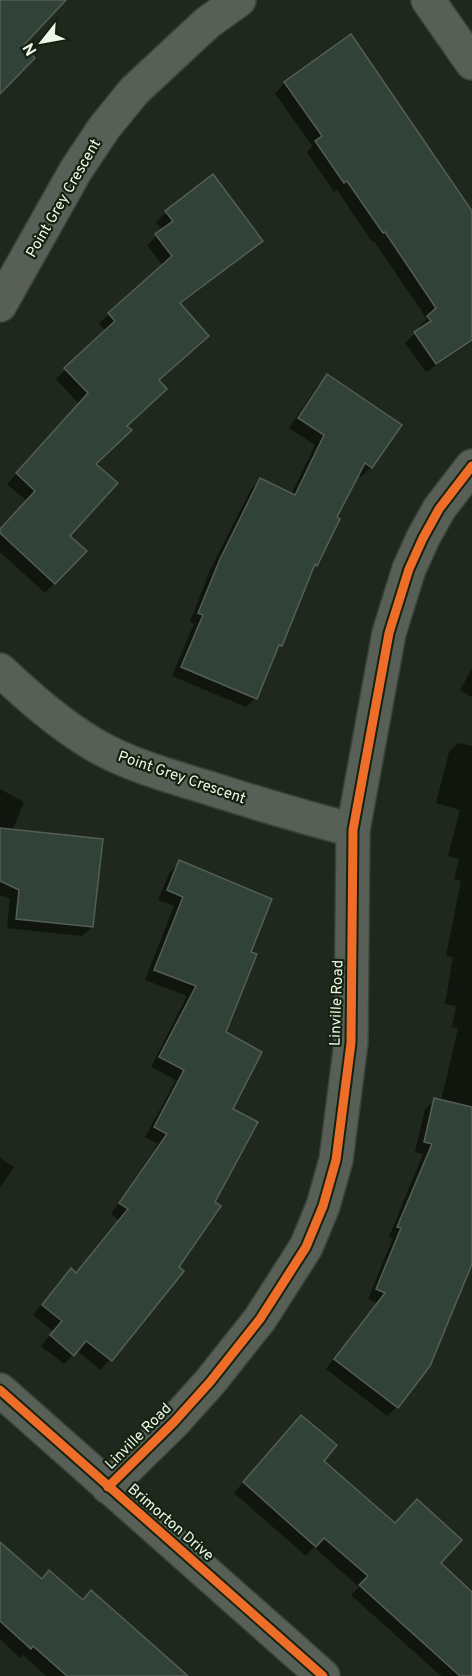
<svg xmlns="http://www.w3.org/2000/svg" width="472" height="1676" font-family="Overpass,sans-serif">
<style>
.shadow{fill:#0007}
.building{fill:#314338;stroke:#555e56;stroke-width:1.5}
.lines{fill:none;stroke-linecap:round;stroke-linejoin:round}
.minor-casing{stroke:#3a4239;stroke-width:36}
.minor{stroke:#585f56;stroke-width:33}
.cycleway-casing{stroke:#14220f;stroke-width:13}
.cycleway{stroke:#ee6e29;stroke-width:9}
.labels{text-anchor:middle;stroke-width:4.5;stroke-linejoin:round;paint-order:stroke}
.street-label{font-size:15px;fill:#edf7ea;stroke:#14220f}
</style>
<rect width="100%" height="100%" fill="#1f281c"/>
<g class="shadow">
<path d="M350,36L472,214V342L426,372L405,343L420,329L419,327L427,319L374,241L372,242L337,190L334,192L307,152L312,146L275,93L285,83Z"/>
<path d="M166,212L261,241L251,250L179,304L157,380L125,426L94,464L68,536L54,583L45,593L0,552V530L27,501L7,484L79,404L56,379L106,332L99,323L163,266L147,245L163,230L156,222Z"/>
<path d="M327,376L371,467L361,477L358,474L335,518L316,565L311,570L280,646L275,650L255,698L246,707L172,676L194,624L190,622L210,570L251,489L260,480L291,495L315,445L289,428L318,385Z"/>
<path d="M472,668V697L460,690Z"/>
<path d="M458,743L472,746V1258L397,1407L387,1416L326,1369L377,1303L368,1299L393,1238L389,1237L423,1154L415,1152L425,1109L435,1100L441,1101L458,1028L452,1027L456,1006L445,1004L453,957L446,956L461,881L454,879L459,859L448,856L460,810L436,803L449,752Z"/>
<path d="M0,789L24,802L12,831L92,927L82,936L7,928L10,899L0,895Z"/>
<path d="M180,862L249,952L224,1033L231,1110L177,1267L182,1271L101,1370L77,1351L64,1364L41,1346L53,1331L33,1315L62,1280L75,1274L119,1220L111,1214L158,1144L145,1137L176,1080L151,1067L187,996L145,980L174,906L158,900L170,872Z"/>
<path d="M0,1158L14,1167L0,1188Z"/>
<path d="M291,1426L322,1461L472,1593V1676H441L351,1595L359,1587L314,1547L306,1556L234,1493Z"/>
<path d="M0,1544L41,1580L82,1601L186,1676H46L23,1655L20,1658L0,1639Z"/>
</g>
<g class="building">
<path d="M0,0H66L23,46L35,58L0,94Z"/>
<path d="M351,34L472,211V340L436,364L414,332L431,321L427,316L436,308L385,232L383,233L347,181L344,183L315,141L322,136L284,82Z"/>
<path d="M213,174L263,241L180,303L209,336L159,380L167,389L127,426L132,430L96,464L118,483L70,536L87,551L55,584L0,533V529L35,491L16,473L88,393L64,368L115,321L108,313L172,256L155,234L173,221L165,211Z"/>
<path d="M327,374L402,425L372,468L365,463L337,517L340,519L317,566L315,564L282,646L279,645L257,699L181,667L203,615L198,613L220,559L260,478L295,495L324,435L298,418Z"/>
<path d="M0,828L103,839L93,927L16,919L19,890L0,881Z"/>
<path d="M179,860L272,899L251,952L257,954L226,1032L262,1052L233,1109L258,1122L215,1202L221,1206L179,1267L184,1271L112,1361L86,1341L74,1356L50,1335L62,1321L42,1305L71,1268L76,1273L128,1209L119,1203L167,1134L154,1127L184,1070L159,1057L196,986L154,970L183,897L167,890Z"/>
<path d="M434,1098L472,1107V1264L430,1366L398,1408L334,1359L385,1293L376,1289L401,1228L397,1227L432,1144L424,1142Z"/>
<path d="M301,1415L337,1445L324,1461L395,1523L417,1499L462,1540L441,1563L472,1592V1676H460L359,1585L368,1576L324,1538L316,1547L243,1482Z"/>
<path d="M0,1542L42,1579L49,1570L83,1600L91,1590L188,1676H67L33,1646L31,1649L0,1621Z"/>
</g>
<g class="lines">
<defs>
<g id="minor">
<path d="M428,0L472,63"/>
<path d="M0,305L76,170L104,128L134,91L207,23L239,0"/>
<path d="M0,670C29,697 58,723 93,744C128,765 173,777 212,789C259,804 306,818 353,830"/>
<path d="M0,1390L323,1676"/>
<path d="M108,1487L174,1422L210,1382L260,1319L306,1247L323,1206L336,1160L351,1043L353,830L389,633L409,569L423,538L439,509L472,466"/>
</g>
</defs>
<use href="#minor" class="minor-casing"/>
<use href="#minor" class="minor"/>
<defs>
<g id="cycleway">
<path d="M0,1390L323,1676"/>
<path d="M108,1487L174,1422L210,1382L260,1319L306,1247L323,1206L336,1160L351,1043L353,830L389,633L409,569L423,538L439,509L472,466"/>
</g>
</defs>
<use href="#cycleway" class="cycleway-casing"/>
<use href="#cycleway" class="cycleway"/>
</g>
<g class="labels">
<g class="street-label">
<text transform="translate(63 198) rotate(-60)" y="5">Point Grey Crescent</text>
<text transform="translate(182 777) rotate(19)" y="5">Point Grey Crescent</text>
<text transform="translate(336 1003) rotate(-88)" y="5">Linville Road</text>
<text transform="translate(138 1436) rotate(-45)" y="5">Linville Road</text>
<text transform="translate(171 1522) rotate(41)" y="5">Brimorton Drive</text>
</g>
</g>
<g transform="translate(42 42) rotate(239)" stroke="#14220f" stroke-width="4.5" paint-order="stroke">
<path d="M0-4.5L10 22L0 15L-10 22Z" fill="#edf7ea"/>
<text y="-9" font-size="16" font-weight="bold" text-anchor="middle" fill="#edf7ea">N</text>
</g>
</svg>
